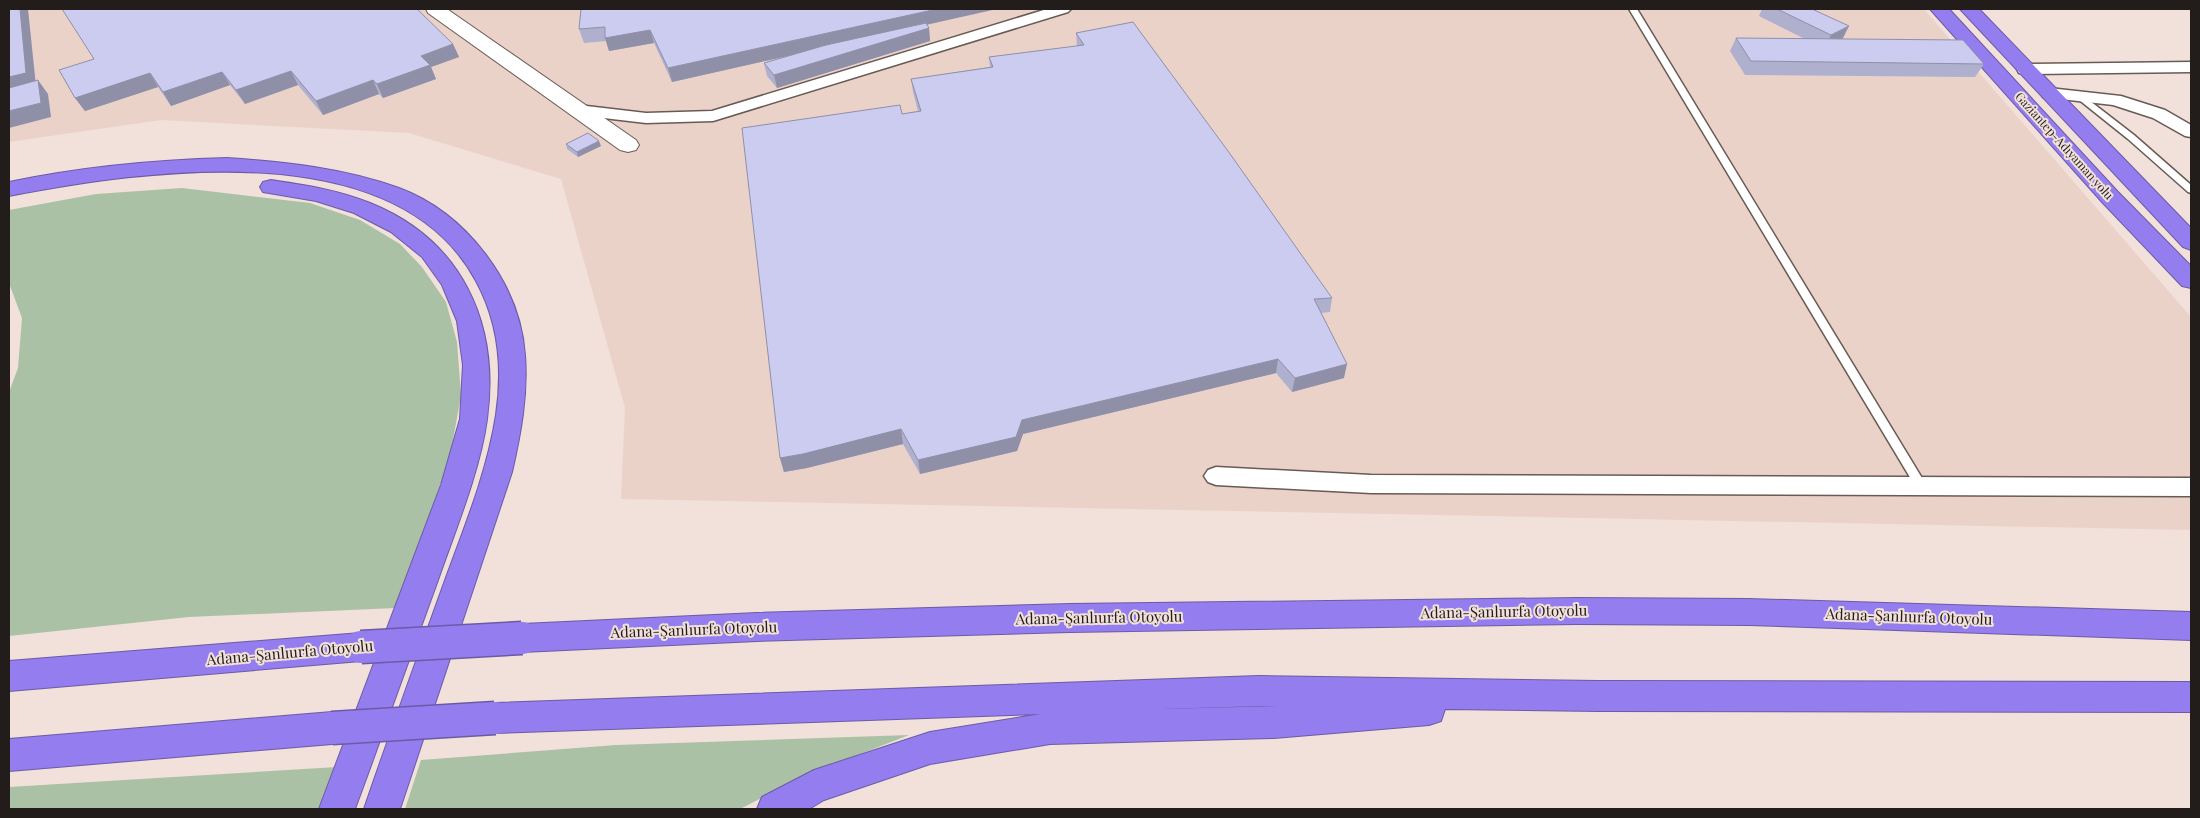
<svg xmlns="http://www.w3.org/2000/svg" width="2200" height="818" font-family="'Playfair Display',serif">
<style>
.built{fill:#ebd2c9}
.green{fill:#abc1a5}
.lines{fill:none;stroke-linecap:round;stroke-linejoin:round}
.lane-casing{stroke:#685a54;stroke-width:3}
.street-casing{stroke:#685a54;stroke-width:3}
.secondary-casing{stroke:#685a54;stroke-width:2}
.highway-casing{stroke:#6c5ba4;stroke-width:2}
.lane{fill:#fff;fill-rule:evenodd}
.street{fill:#fff;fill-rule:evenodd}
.secondary{fill:#fff;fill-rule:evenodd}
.highway{fill:#947def;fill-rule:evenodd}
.highway-bridge-casing{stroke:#6c5ba4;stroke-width:35;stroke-linecap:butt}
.highway-bridge{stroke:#947def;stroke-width:32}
.wall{fill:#afafce}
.shaded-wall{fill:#8f8fa8}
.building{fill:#ccccf0;stroke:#8f8fa8}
.labels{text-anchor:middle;stroke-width:4;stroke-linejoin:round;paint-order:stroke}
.far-street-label{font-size:12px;fill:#221c1a;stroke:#f1e1da}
.street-label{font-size:15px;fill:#221c1a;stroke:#f1e1da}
</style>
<rect width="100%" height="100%" fill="#f1e1da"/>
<path class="built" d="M9,9H1924L2191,317V530L621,499L625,408L561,179L409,133L161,120L9,142Z"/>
<g class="green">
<path d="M182,188L310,203L360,220L400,244L422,267L446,302L457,342L461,395L450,457L396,608L189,617L9,636V392L18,368L22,318L9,283V210L96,194Z"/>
<path d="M909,735L804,776L740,809H405L421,760L616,745Z"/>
<path d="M337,767L320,809H9V787Z"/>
</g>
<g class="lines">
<defs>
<g id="lane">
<path d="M1629,9H1637L1925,483L1927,486L1925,489H1917Z"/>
<path d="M2081,94L2134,135L2191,185V193L2188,192L2128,139L2078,99L2077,97Z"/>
</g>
<g id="street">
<path d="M1047,9H1071L1068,12L713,121L646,123L578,115L572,114L569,110L572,106L578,105L646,113L712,111Z"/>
<path d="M2191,62V72L2025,74L2019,73L2017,69L2019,65L2025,64Z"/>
<path d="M2049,88L2121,96L2165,110L2191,125V137L2185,136L2153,118L2113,105L2043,97L2041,93L2043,89Z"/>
<path d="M1216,467L1371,475L2191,478V496L1371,493L1216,485L1208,482L1204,476L1208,470Z"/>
</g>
<path id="secondary" d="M426,9H447L636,140L639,145L636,150L628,152L620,150L428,13Z"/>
<g id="highway">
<path d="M1930,9H1949L2118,192L2191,266V288L2182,286L2102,202Z"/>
<path d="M1960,9H1979L2191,228V250L2183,247Z"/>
<path d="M227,158C286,162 343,168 399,188C466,213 520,283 525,355C528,395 521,433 512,472L400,809H364C390,733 417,658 444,583C464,528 487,473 496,415C503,368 499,323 476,281C396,132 145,170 9,196V182C81,167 153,160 227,158Z"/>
<path d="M271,180C304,185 339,190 370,203C462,240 500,323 487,419C480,471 455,531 438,580C410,657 383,733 355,809H319L441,485L460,419L463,365L457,321L442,285L422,257L391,232L354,213L316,201L263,192L260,187L263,182Z"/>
<path d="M1577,598L1749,599L2191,612V640L1749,625L1577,624L1070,632L757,641L522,652L511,648L506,638L511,628L522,624L757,613L1070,604Z"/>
<path d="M361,633L373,637L377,647L373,657L361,661L9,691V661Z"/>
<path d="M1259,676L1598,681L2191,682V712L1598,711L1445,709L1441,721L1429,725L1274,738L1050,744L930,764L824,800L809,809H757L762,797L814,770L930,732L1041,714L495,733L483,729L478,718L483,707L495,703ZM1259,706H1278L1162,709Z"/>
<path d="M332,712L344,717L349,728L344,739L332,744L9,771V739Z"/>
</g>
</defs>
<use href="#lane" class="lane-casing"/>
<use href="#street" class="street-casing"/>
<use href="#secondary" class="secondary-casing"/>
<use href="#highway" class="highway-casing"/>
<use href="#lane" class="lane"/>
<use href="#street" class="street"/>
<use href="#secondary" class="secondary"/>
<use href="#highway" class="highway"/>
<defs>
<g id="highway-bridge">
<path d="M361,647L522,638"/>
<path d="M332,728L495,718"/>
</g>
</defs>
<use href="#highway-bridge" class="highway-bridge-casing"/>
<use href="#highway-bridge" class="highway-bridge"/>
</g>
<g class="wall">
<path d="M581,9L927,25L929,28L930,41L777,88L767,76L764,63L791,55L672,82L654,43L609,51L606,41L584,43L579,29Z"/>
<path d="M1762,9H1812L1843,39L1984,64L1975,77L1745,75L1730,51L1736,38L1805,39L1759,16Z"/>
<path d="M1076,33L1332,298L1330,312L1321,313L1344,378L1292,392L1276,373L1023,434L1017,451L920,474L903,444L807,468L784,472L780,458L902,114L918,111L913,92L911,79L990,67L989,57L1077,46Z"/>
<path d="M453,44L459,57L431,67L436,79L383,98L379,94L323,115L298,85L245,104L230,85L171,106L158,87L85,111L75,98L59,70Z"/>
<path d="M566,144L601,146L578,157L567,149Z"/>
</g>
<g class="shaded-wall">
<path d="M20,9H28L36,86L9,93V77Z"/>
<path d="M937,9H997L672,82L668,68Z"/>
<path d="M1849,26L1842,40L1825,48L1831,35Z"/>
<path d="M929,28L930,41L777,88L774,75Z"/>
<path d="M650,30L654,43L609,51L605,38Z"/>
<path d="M453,44L459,57L431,67L436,79L383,98L377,84L421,56Z"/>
<path d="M291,71L298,85L245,104L236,90Z"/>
<path d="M222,72L230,85L171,106L163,92Z"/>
<path d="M150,73L158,87L85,111L75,98Z"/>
<path d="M38,80L48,94L51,117L9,128V111Z"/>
<path d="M373,80L379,94L323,115L316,101Z"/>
<path d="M599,141L601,146L578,157L577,152Z"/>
<path d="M1278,359L1276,373L1023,434L1017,451L920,474L918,460L1022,420Z"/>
<path d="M1347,364L1344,378L1292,392L1295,378Z"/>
<path d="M901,429L903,444L807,468L784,472L780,458Z"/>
</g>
<g class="building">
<path d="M9,9H20L26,73L9,77Z"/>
<path d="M62,9H417L453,44L421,56L430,65L377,84L373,80L316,101L291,71L236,90L222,72L163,92L150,73L75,98L59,70L94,59Z"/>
<path d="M581,9H937L668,68L650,30L605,38V27L579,29Z"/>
<path d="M1777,9H1812L1849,26L1831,35Z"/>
<path d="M1133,22L1228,151L1332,298L1314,299L1347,364L1295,378L1278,359L1022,420L1016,437L918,460L901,429L803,454L780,458L742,128L900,105L902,114L921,111L911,79L993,67L989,57L1084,45L1076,33Z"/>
<path d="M926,23L929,28L774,75L764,63L826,45Z"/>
<path d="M1736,38L1963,40L1984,64L1751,61Z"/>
<path d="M38,80L41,103L9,111V88Z"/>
<path d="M588,133L599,141L577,152L566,144Z"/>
</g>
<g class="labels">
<g class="far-street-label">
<text transform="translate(2064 146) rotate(48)" y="4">Gaziantep-Adıyaman yolu</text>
</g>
<g class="street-label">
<text transform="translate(1504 612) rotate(-1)" y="5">Adana-Şanlıurfa Otoyolu</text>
<text transform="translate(1909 617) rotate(2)" y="5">Adana-Şanlıurfa Otoyolu</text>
<text transform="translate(1099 618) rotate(-1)" y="5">Adana-Şanlıurfa Otoyolu</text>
<text transform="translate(694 630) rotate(-2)" y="5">Adana-Şanlıurfa Otoyolu</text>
<text transform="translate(290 653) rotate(-5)" y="5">Adana-Şanlıurfa Otoyolu</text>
</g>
</g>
<rect width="2200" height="818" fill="none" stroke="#221c1a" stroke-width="20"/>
</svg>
